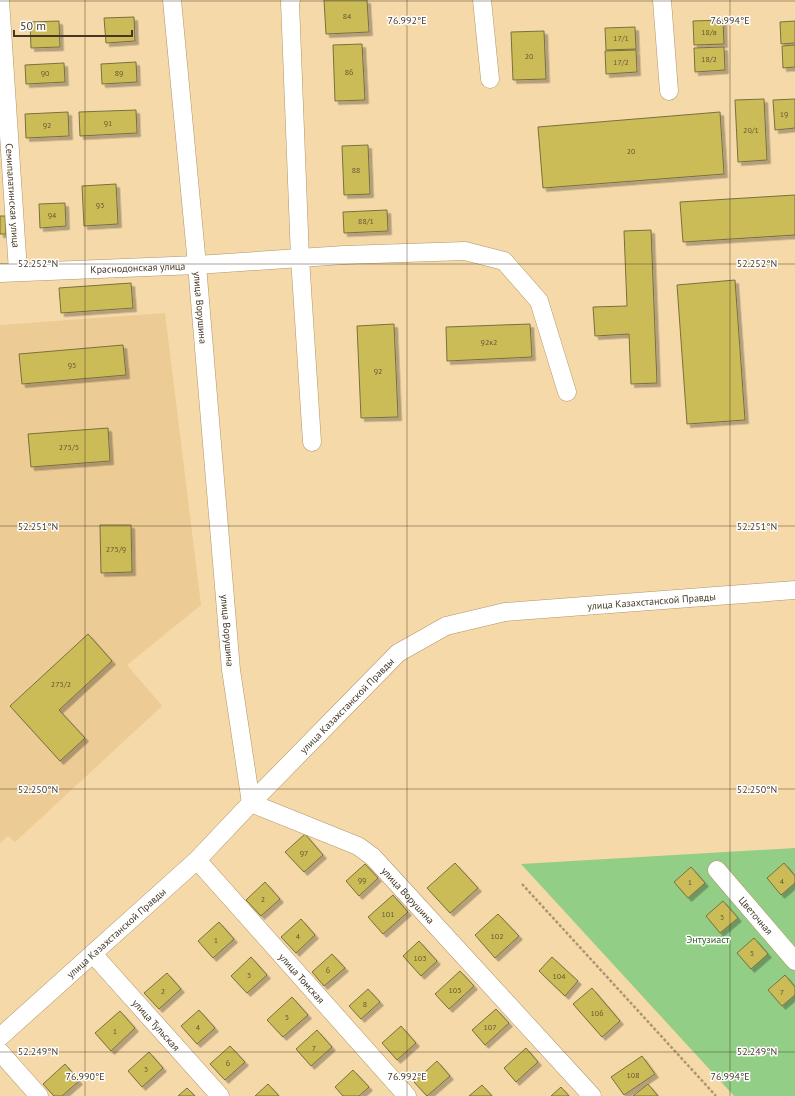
<svg xmlns="http://www.w3.org/2000/svg" width="795" height="1096" font-family="'PT Sans',sans-serif">
<style>
.built{fill:#eccb94}
.green{fill:#93ce87}
.building{fill:#cbbc59;stroke:#78703e;filter:url(#shadow)}
.lines{fill:none;stroke-linecap:round;stroke-linejoin:round}
.minor-casing{stroke:#b09567;stroke-width:19}
.path{stroke:#ac9672;stroke-width:2.5;stroke-dasharray:3 2;stroke-linecap:butt}
.minor{stroke:#fff;stroke-width:18}
.ticks{fill:none;stroke:#443825;stroke-width:1;stroke-opacity:0.45}
.labels{text-anchor:middle;stroke-width:3;stroke-linejoin:round;paint-order:stroke}
.number-label{font-size:8px;fill:#665932}
.street-label{font-size:10px;fill:#443825;stroke:#fefefe}
.park-label{font-size:10px;fill:#256018;stroke:#fefefe}
.ticks-label{font-size:10px;text-anchor:middle;fill:#443825;stroke:#fefefe;stroke-width:3;stroke-linejoin:round;paint-order:stroke}
</style>
<defs>
<filter id="shadow"><feDropShadow dx="3.5" dy="3.5" stdDeviation="0" flood-color="#0004"/></filter>
</defs>
<rect width="100%" height="100%" fill="#f6d9a9"/>
<path class="built" d="M165,313L201,605L127,665L162,706L15,842L8,836L0,843V325Z"/>
<path class="green" d="M795,848V1096H734L521,864Z"/>
<g class="building">
<path d="M324,0H367L369,32L326,34Z"/>
<path d="M134,17L135,41L106,43L104,18Z"/>
<path d="M723,20L724,44L694,45L693,21Z"/>
<path d="M59,21L60,47L31,48L30,22Z"/>
<path d="M795,21V43L781,44L780,22Z"/>
<path d="M635,27L636,49L606,50L605,28Z"/>
<path d="M544,31L546,79L513,80L511,32Z"/>
<path d="M362,44L365,100L335,101L333,45Z"/>
<path d="M795,45V67L783,68L782,46Z"/>
<path d="M724,47L725,70L695,72L694,48Z"/>
<path d="M636,50L637,72L606,74L605,51Z"/>
<path d="M136,62L137,82L102,84L101,64Z"/>
<path d="M64,63L65,82L26,84L25,65Z"/>
<path d="M764,99L767,160L738,162L735,100Z"/>
<path d="M795,99V128L775,130L773,100Z"/>
<path d="M136,110L137,133L80,136L79,112Z"/>
<path d="M68,112L69,136L26,138L25,114Z"/>
<path d="M720,112L724,174L543,188L538,127Z"/>
<path d="M368,145L370,194L344,195L342,146Z"/>
<path d="M116,184L118,224L84,226L82,186Z"/>
<path d="M795,195V235L683,242L680,202Z"/>
<path d="M65,203L66,226L40,228L39,204Z"/>
<path d="M387,210L388,231L344,233L343,212Z"/>
<path d="M0,216H5L6,234H0Z"/>
<path d="M651,230L657,383L631,384L629,334L595,336L593,307L627,306L624,231Z"/>
<path d="M735,280L745,420L687,424L677,285Z"/>
<path d="M131,283L133,308L61,313L59,288Z"/>
<path d="M394,324L398,417L361,418L357,326Z"/>
<path d="M530,324L532,357L447,361L446,327Z"/>
<path d="M123,345L126,375L22,384L19,354Z"/>
<path d="M108,428L110,461L31,467L28,434Z"/>
<path d="M100,525H131L132,572L101,573Z"/>
<path d="M88,634L112,661L59,710L85,738L60,761L10,706Z"/>
<path d="M305,834L323,855L304,872L285,852Z"/>
<path d="M455,863L478,888L450,913L427,888Z"/>
<path d="M784,863L795,876V883L781,895L767,878Z"/>
<path d="M365,864L378,878L359,896L346,881Z"/>
<path d="M691,867L705,883L688,898L674,882Z"/>
<path d="M265,882L280,899L261,916L246,900Z"/>
<path d="M393,895L408,912L383,934L368,917Z"/>
<path d="M723,901L738,918L720,933L706,916Z"/>
<path d="M498,914L519,936L495,958L475,935Z"/>
<path d="M301,919L315,935L296,953L281,937Z"/>
<path d="M219,922L234,939L213,958L198,941Z"/>
<path d="M754,938L768,954L751,969L737,953Z"/>
<path d="M419,941L437,961L421,976L403,956Z"/>
<path d="M332,954L345,968L324,986L312,972Z"/>
<path d="M251,957L267,975L247,993L231,976Z"/>
<path d="M552,957L578,981L565,996L539,971Z"/>
<path d="M460,971L474,986L449,1009L435,994Z"/>
<path d="M167,973L181,989L159,1009L144,993Z"/>
<path d="M785,975L795,987V995L782,1006L768,990Z"/>
<path d="M592,988L620,1021L602,1037L573,1004Z"/>
<path d="M368,989L380,1002L361,1019L349,1006Z"/>
<path d="M292,997L308,1015L283,1037L267,1020Z"/>
<path d="M496,1009L509,1023L485,1045L472,1030Z"/>
<path d="M199,1010L215,1028L197,1044L181,1026Z"/>
<path d="M120,1011L135,1028L111,1051L95,1033Z"/>
<path d="M401,1026L416,1043L397,1060L382,1043Z"/>
<path d="M317,1030L332,1047L311,1066L296,1049Z"/>
<path d="M230,1046L245,1062L225,1080L210,1064Z"/>
<path d="M526,1048L538,1062L516,1082L504,1068Z"/>
<path d="M149,1052L163,1068L142,1087L128,1071Z"/>
<path d="M642,1056L655,1074L624,1095L611,1077Z"/>
<path d="M437,1061L450,1076L427,1096L414,1082Z"/>
<path d="M65,1064L79,1081L62,1096H54L43,1084Z"/>
<path d="M353,1070L369,1087L359,1096H343L335,1087Z"/>
<path d="M268,1084L279,1096H255Z"/>
<path d="M648,1084L658,1096H633Z"/>
<path d="M482,1085L492,1096H469Z"/>
<path d="M561,1087L569,1096H551Z"/>
<path d="M187,1088L195,1096H178Z"/>
</g>
<g class="lines">
<defs>
<g id="minor">
<path id="s1" d="M0,0L18,271"/>
<path id="s2" d="M172,0L197,265L231,670L251,803L358,846L373,857L592,1096"/>
<path d="M291,0L290,2L300,258L312,442"/>
<path d="M482,0L490,79"/>
<path d="M662,0L669,91"/>
<path id="s3" d="M0,273L197,265L344,255L465,251L504,261L539,301L567,392"/>
<path id="s4" d="M197,860L407,1096"/>
<path id="s5" d="M717,870L795,961"/>
<path id="s6" d="M93,954L220,1096"/>
<path id="s7" d="M0,1037L197,860L251,803L398,653L446,626L505,612L795,590"/>
<path d="M0,1052L39,1096"/>
</g>
</defs>
<use href="#minor" class="minor-casing"/>
<path class="path" d="M522,884L716,1096"/>
<use href="#minor" class="minor"/>
</g>
<path class="ticks" d="M85,0V1096M407,0V1096M730,0V1096M0,1H795M0,264H795M0,526H795M0,789H795M0,1052H795"/>
<g class="labels">
<g class="number-label">
<text x="347" y="19">84</text>
<text x="709" y="35">18/а</text>
<text x="621" y="41">17/1</text>
<text x="529" y="59">20</text>
<text x="709" y="62">18/2</text>
<text x="621" y="65">17/2</text>
<text x="349" y="75">86</text>
<text x="45" y="76">90</text>
<text x="119" y="76">89</text>
<text x="784" y="117">19</text>
<text x="108" y="126">91</text>
<text x="47" y="128">92</text>
<text x="751" y="133">20/1</text>
<text x="631" y="154">20</text>
<text x="356" y="173">88</text>
<text x="100" y="208">93</text>
<text x="52" y="218">94</text>
<text x="366" y="224">88/1</text>
<text x="489" y="345">92к2</text>
<text x="72" y="368">95</text>
<text x="378" y="374">92</text>
<text x="69" y="450">275/5</text>
<text x="116" y="552">275/9</text>
<text x="61" y="687">275/2</text>
<text x="304" y="856">97</text>
<text x="362" y="883">99</text>
<text x="782" y="884">4</text>
<text x="690" y="885">1</text>
<text x="263" y="902">2</text>
<text x="388" y="917">101</text>
<text x="722" y="920">3</text>
<text x="298" y="939">4</text>
<text x="497" y="939">102</text>
<text x="216" y="943">1</text>
<text x="752" y="956">5</text>
<text x="420" y="961">103</text>
<text x="328" y="973">6</text>
<text x="249" y="978">3</text>
<text x="559" y="979">104</text>
<text x="455" y="993">105</text>
<text x="163" y="994">2</text>
<text x="782" y="995">7</text>
<text x="365" y="1007">8</text>
<text x="597" y="1016">106</text>
<text x="287" y="1020">5</text>
<text x="198" y="1030">4</text>
<text x="490" y="1030">107</text>
<text x="115" y="1034">1</text>
<text x="314" y="1051">7</text>
<text x="228" y="1066">6</text>
<text x="146" y="1072">3</text>
<text x="633" y="1078">108</text>
</g>
<g class="street-label">
<text dy="4" stroke="none"><textPath href="#s1" startOffset="196">Семипалатинская улица</textPath></text>
<text dy="4" stroke="none"><textPath href="#s3" startOffset="138">Краснодонская улица</textPath></text>
<text dy="4" stroke="none"><textPath href="#s2" startOffset="309">улица Ворушина</textPath></text>
<text dy="4" stroke="none"><textPath href="#s7" startOffset="816">улица Казахстанской Правды</textPath></text>
<text dy="4" stroke="none"><textPath href="#s2" startOffset="633">улица Ворушина</textPath></text>
<text dy="4" stroke="none"><textPath href="#s7" startOffset="480">улица Казахстанской Правды</textPath></text>
<text dy="4" stroke="none"><textPath href="#s2" startOffset="993">улица Ворушина</textPath></text>
<text dy="4" stroke="none"><textPath href="#s5" startOffset="60">Цветочная</textPath></text>
<text dy="4" stroke="none"><textPath href="#s7" startOffset="156">улица Казахстанской Правды</textPath></text>
<text dy="4" stroke="none"><textPath href="#s4" startOffset="158">улица Томская</textPath></text>
<text dy="4" stroke="none"><textPath href="#s6" startOffset="95">улица Тульская</textPath></text>
</g>
<g class="park-label">
<text x="708" y="943">Энтузиаст</text>
</g>
</g>
<g class="ticks-label">
<text x="407" y="24">76.992°E</text>
<text x="730" y="24">76.994°E</text>
<text x="38" y="267">52.252°N</text>
<text x="757" y="267">52.252°N</text>
<text x="38" y="530">52.251°N</text>
<text x="757" y="530">52.251°N</text>
<text x="38" y="793">52.250°N</text>
<text x="757" y="793">52.250°N</text>
<text x="38" y="1055">52.249°N</text>
<text x="757" y="1055">52.249°N</text>
<text x="85" y="1080">76.990°E</text>
<text x="407" y="1080">76.992°E</text>
<text x="730" y="1080">76.994°E</text>
</g>
<path d="M14 30v6h118v-6" fill="none" stroke="#443825" stroke-width="2"/>
<text x="20" y="30" font-size="12" fill="#443825" stroke="#fefefe" stroke-width="3" paint-order="stroke">50 m</text>
</svg>
